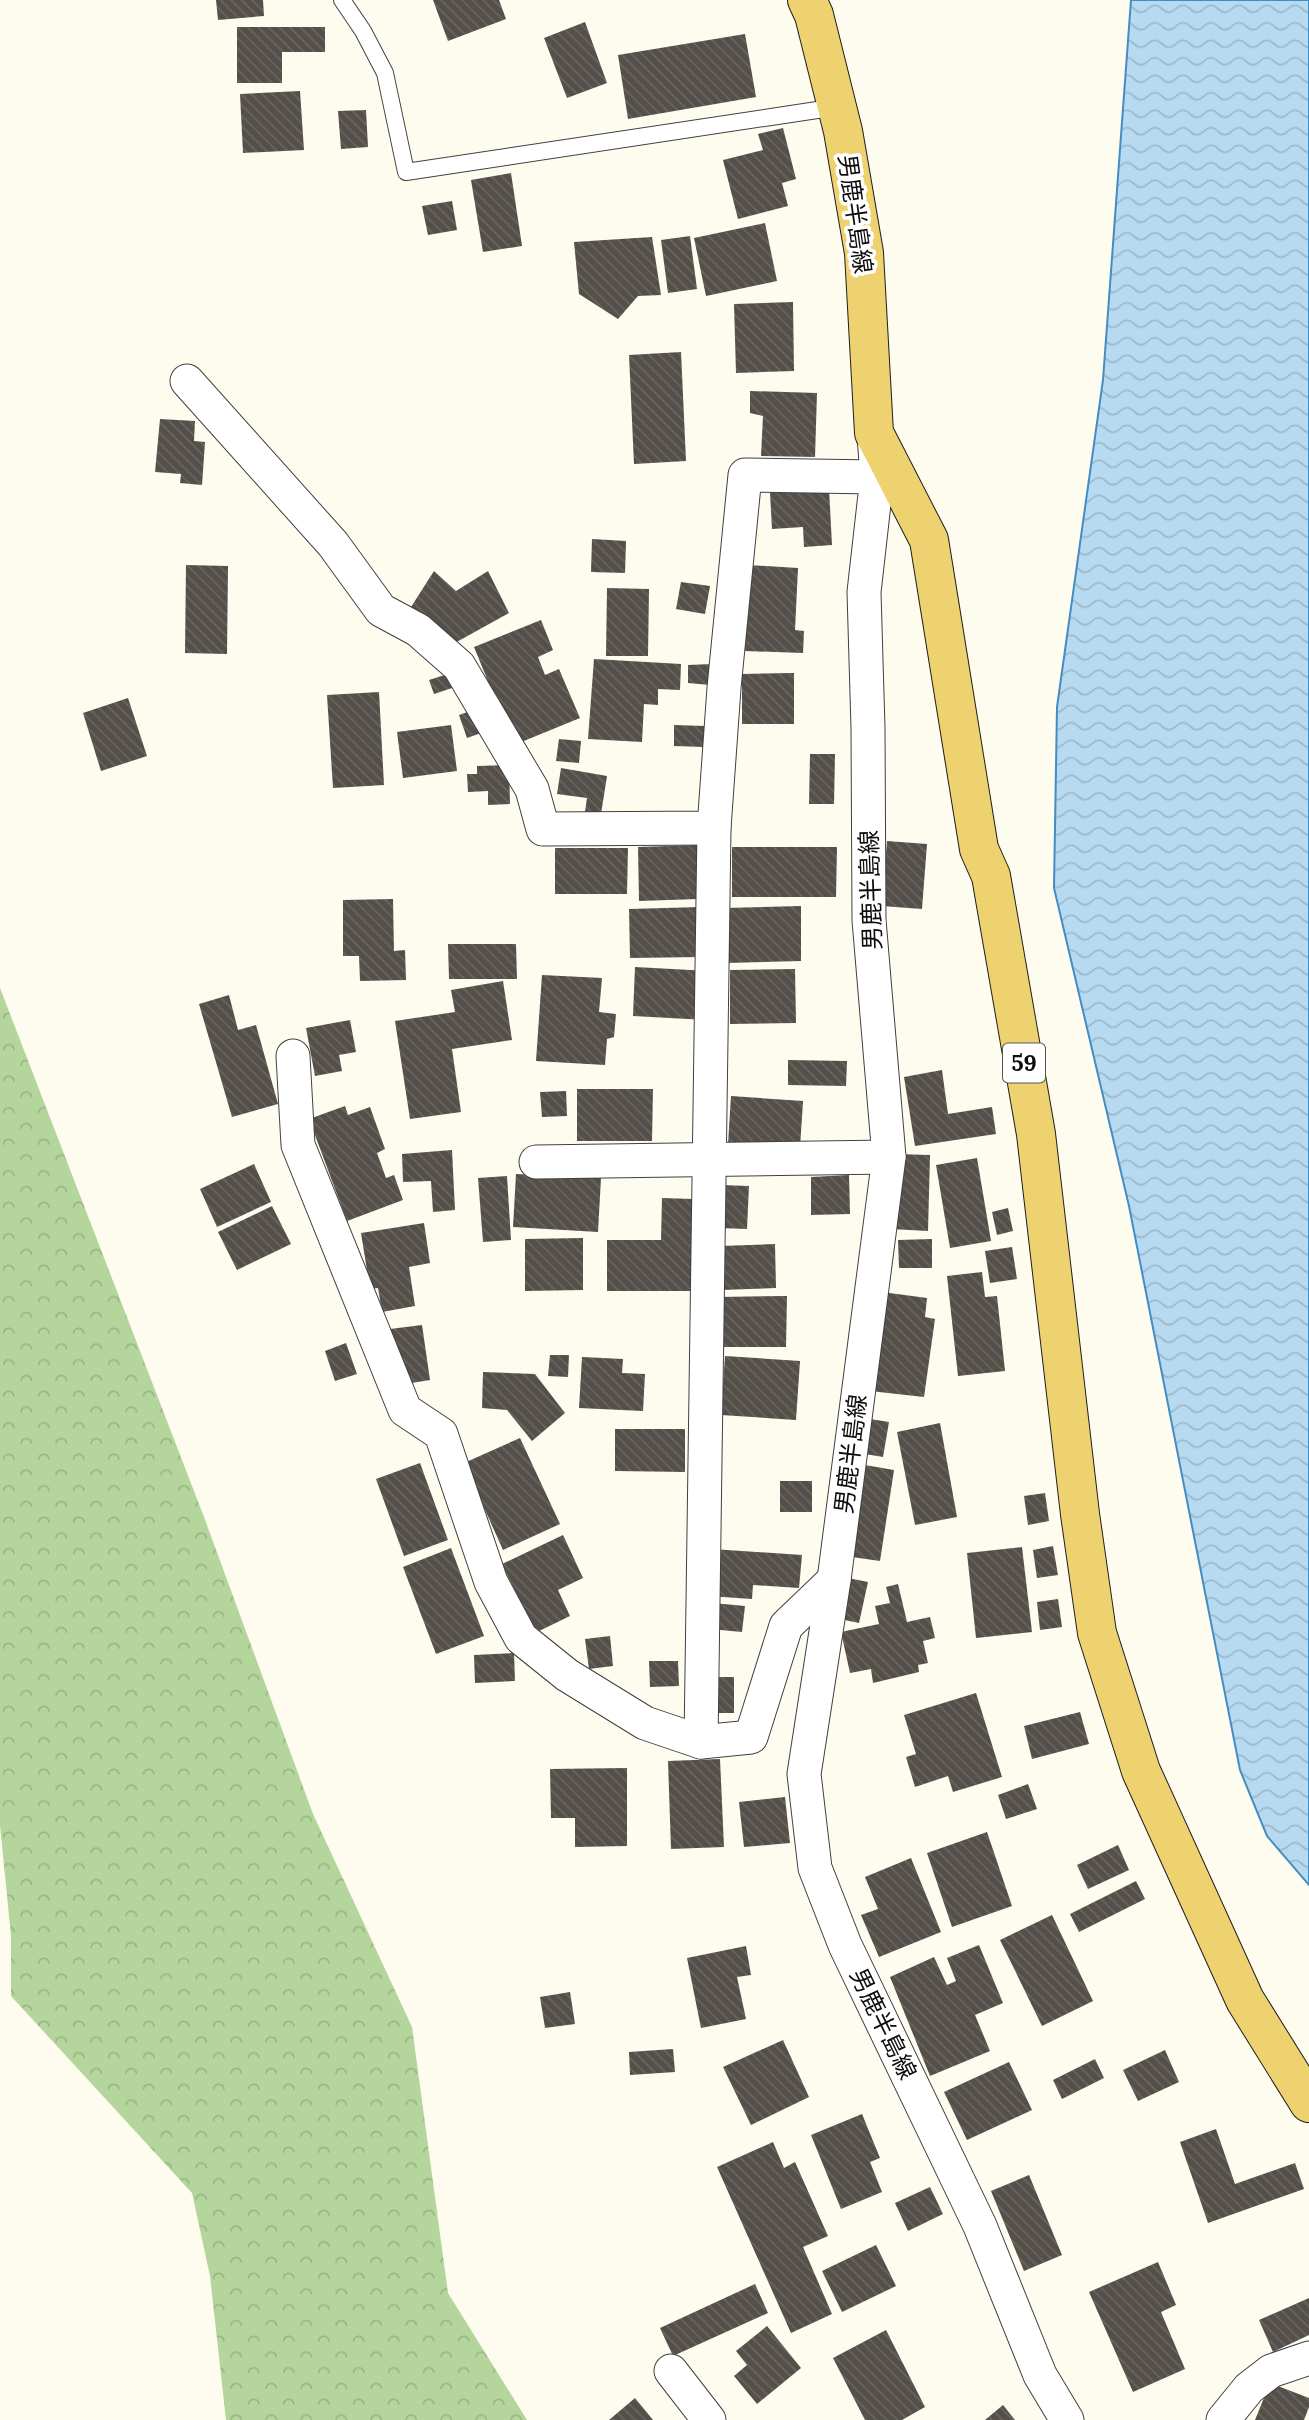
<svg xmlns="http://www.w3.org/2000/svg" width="1309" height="2420" font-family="Lora,'Noto Sans JP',serif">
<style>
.forest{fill:url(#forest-crowns)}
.water{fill:url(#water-waves);stroke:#448dc2;stroke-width:2}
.building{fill:url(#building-back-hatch)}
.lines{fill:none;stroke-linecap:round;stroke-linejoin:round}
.service-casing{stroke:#404040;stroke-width:18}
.minor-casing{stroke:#404040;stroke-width:35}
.primary-casing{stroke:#1e1e1e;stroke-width:40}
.service{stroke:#fff;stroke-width:16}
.minor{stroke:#fff;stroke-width:33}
.primary{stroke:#edd26f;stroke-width:38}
.labels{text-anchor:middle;stroke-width:7;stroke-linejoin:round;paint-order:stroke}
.shield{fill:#fff;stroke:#565656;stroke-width:2}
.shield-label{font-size:23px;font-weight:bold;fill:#0d0d0d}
.street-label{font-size:24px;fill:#0d0d0d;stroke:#fff}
</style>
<defs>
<pattern id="forest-crowns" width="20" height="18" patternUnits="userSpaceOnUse" patternTransform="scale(1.75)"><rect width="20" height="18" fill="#b4d59c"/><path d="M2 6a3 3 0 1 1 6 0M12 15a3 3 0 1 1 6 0" fill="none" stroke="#9ab685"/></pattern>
<pattern id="water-waves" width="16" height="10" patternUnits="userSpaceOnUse" patternTransform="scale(1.75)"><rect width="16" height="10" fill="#b7daf1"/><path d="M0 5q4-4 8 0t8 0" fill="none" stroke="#9cbacd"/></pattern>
<pattern id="building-back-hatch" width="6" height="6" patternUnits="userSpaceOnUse" patternTransform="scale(1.75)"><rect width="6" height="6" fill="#554f4a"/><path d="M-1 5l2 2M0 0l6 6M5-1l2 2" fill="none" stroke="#686460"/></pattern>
</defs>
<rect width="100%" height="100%" fill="#fefbef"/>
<path class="forest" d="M0,988L204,1517L313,1814L412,2027L448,2293L527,2420H226L210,2276L192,2193L11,1996V1936L0,1825Z"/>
<path class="water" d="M1131,0H1309V1885L1267,1836L1240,1770L1129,1206L1054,888L1057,707L1103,380Z"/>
<g class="building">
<path d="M216,0H263L264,16L218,20Z"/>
<path d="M433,0H499L506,19L448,41Z"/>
<path d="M585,22L607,83L567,98L544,38Z"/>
<path d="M237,27H325V52H282V83H237Z"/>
<path d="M745,34L756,97L628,119L618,55Z"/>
<path d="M300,91L304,150L243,153L240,94Z"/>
<path d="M366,110L368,147L341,149L338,111Z"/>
<path d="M783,128L796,179L782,183L788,206L738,219L723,160L763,150L758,134Z"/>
<path d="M511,173L522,246L483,252L471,180Z"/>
<path d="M452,201L457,230L428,235L422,206Z"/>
<path d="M765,223L777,281L706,296L694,238Z"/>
<path d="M690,236L697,289L668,293L661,240Z"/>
<path d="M652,237L661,295L638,296L618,319L579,294L574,242Z"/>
<path d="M793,302L794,371L736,373L734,304Z"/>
<path d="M681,352L686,461L634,464L629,355Z"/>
<path d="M750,391L817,393L815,457L761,456L763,416L750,413Z"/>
<path d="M160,419L195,421L194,441L205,442L202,485L180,483L181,474L155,472Z"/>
<path d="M829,489L832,545L804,547L803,527L772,529L770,493Z"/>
<path d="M592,539L626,541L625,573L591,572Z"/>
<path d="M186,565L228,566L227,654L185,653Z"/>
<path d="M748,565L798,568L795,630L804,631L803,653L745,651Z"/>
<path d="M434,571L456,591L488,571L509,613L453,644L411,607Z"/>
<path d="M681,582L710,586L705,614L676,609Z"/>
<path d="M607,588L649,589L648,656H606Z"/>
<path d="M541,620L553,650L538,657L545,675L559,669L580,718L514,745L474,647Z"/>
<path d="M594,659L681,664L680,690L658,689V705L644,704L642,742L588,739Z"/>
<path d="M712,664L710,685L688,683V665Z"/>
<path d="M451,673L455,687L434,694L429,680Z"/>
<path d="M794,673V724H742V674Z"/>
<path d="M379,692L384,785L333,788L327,695Z"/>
<path d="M128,698L147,756L101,771L83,713Z"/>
<path d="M476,709L484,732L467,738L459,715Z"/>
<path d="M451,725L457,771L403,778L397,732Z"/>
<path d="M674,725L705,726L704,747L674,746Z"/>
<path d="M559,739L581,741L579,763L556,761Z"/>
<path d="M810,754H835L834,804H809Z"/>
<path d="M509,765L510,804L488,805V791L468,792L467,774H477V766Z"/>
<path d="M561,768L607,776L601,814L585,812L587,798L557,794Z"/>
<path d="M887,841L927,844L922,909L882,906Z"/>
<path d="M697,845L698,899L639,901L638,847Z"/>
<path d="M732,847H837L836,897H732Z"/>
<path d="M555,848H628L627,894H555Z"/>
<path d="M393,899L394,951L405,950L406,980L360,981L359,956H343V900Z"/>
<path d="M801,906V961L726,963L725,908Z"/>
<path d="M700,907L701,957L630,958L629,909Z"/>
<path d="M448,944H516L517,979H449Z"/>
<path d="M635,967L709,971L706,1020L633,1016Z"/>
<path d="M795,969L796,1023L730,1024V970Z"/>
<path d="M542,975L602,978L599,1012L616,1014L614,1037L607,1039L605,1065L536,1061Z"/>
<path d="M503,981L512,1040L452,1049L461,1112L410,1119L395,1021L455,1012L451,990Z"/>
<path d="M229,995L238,1030L256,1025L278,1104L232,1117L199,1004Z"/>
<path d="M350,1020L356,1052L339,1055L342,1071L315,1076L306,1028Z"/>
<path d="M788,1060L847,1061L846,1086L788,1085Z"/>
<path d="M942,1070L948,1114L992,1107L996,1134L915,1146L904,1077Z"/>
<path d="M577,1089H653L652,1141H577Z"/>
<path d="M566,1091L567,1116L542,1117L540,1092Z"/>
<path d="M731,1096L803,1101L800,1148L728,1144Z"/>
<path d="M345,1106L348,1115L370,1107L385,1149L377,1153L386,1178L394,1175L403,1200L347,1221L309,1119Z"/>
<path d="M452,1150L455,1210L433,1212L431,1181L403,1182L402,1154Z"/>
<path d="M894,1154L930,1155L928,1231L891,1229Z"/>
<path d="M977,1158L991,1241L950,1248L936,1165Z"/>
<path d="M254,1164L271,1202L217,1227L200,1189Z"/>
<path d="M516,1174L601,1178L598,1232L513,1227Z"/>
<path d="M849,1175L850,1214L811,1215V1177Z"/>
<path d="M507,1176L511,1240L483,1242L478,1178Z"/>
<path d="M720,1185L749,1186L747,1229L719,1228Z"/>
<path d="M662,1198L693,1199V1291H607V1240H661Z"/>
<path d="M272,1206L291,1244L237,1270L218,1232Z"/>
<path d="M1008,1208L1013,1231L997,1235L992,1212Z"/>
<path d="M424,1223L430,1263L409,1267L415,1306L382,1312L378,1288L370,1289L361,1233Z"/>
<path d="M583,1238V1290L525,1291V1239Z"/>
<path d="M932,1239V1268H899L898,1240Z"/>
<path d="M775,1244L776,1288L721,1290L720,1246Z"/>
<path d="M1012,1247L1017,1279L990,1283L985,1251Z"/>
<path d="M982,1272L985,1297L997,1296L1005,1371L958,1376L947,1276Z"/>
<path d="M882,1292L927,1298L925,1317L935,1319L924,1397L870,1391Z"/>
<path d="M787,1296L786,1347H717V1297Z"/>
<path d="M422,1325L430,1380L399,1385L390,1329Z"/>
<path d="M346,1343L357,1374L335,1381L325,1351Z"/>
<path d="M550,1355H569L568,1377L548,1376Z"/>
<path d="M725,1356L800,1361L796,1420L721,1415Z"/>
<path d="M582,1357L623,1359L622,1373L645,1374L643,1411L579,1408Z"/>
<path d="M483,1372L535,1374L565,1413L532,1441L507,1410L482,1408Z"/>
<path d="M864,1418L889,1422L883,1457L859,1453Z"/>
<path d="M940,1423L957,1517L915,1525L897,1432Z"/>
<path d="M615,1429H685V1472L615,1471Z"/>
<path d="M520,1438L560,1524L503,1550L464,1463Z"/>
<path d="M420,1463L448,1540L404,1556L376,1479Z"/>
<path d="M859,1464L894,1470L880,1561L845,1556Z"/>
<rect x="780" y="1481" width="32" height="31"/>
<path d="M1045,1493L1049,1521L1028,1525L1024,1496Z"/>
<path d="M563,1535L583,1578L558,1590L570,1616L535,1633L502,1564Z"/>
<path d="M1053,1546L1058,1575L1037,1578L1033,1550Z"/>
<path d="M1022,1547L1032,1632L976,1638L967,1553Z"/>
<path d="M451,1548L484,1636L436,1654L403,1567Z"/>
<path d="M712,1549L802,1555L799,1588L753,1585L752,1599L708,1596Z"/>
<path d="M848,1578L868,1582L859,1623L840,1619Z"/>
<path d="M898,1584L907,1622L930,1617L935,1638L923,1641L928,1663L918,1665L919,1672L873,1683L871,1669L850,1673L841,1632L879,1624L875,1606L890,1603L886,1587Z"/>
<path d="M1058,1599L1062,1627L1040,1630L1037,1602Z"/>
<path d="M713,1603L745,1606L742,1632L710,1629Z"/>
<path d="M610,1636L613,1666L589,1669L585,1639Z"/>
<path d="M514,1653L515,1681L475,1683L474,1655Z"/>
<path d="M649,1661H678L679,1686L650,1687Z"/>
<rect x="711" y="1677" width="23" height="36"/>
<path d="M976,1693L1002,1777L953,1792L948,1776L915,1787L906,1757L916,1754L904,1715Z"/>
<path d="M1080,1712L1089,1744L1032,1759L1024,1726Z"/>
<path d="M720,1759L724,1847L671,1849L668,1761Z"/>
<path d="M627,1768V1846L575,1847V1818H551L550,1769Z"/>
<path d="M1028,1784L1037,1809L1006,1819L998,1795Z"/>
<path d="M785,1797L790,1843L744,1847L739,1802Z"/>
<path d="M987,1832L1012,1906L952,1927L927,1853Z"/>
<path d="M1118,1845L1129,1870L1088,1889L1077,1865Z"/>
<path d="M911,1858L941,1932L879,1957L861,1915L878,1909L865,1877Z"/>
<path d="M1136,1881L1145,1899L1079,1932L1070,1914Z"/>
<path d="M1052,1915L1093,2001L1042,2026L1000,1940Z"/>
<path d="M979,1945L1003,2003L975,2015L990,2051L930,2076L890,1977L934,1957L947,1985L956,1981L947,1958Z"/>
<path d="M746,1946L751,1975L737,1977L746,2019L701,2028L687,1958Z"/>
<path d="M570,1992L575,2024L545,2028L540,1997Z"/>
<path d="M783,2040L809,2097L751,2125L723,2067Z"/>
<path d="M673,2049L675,2072L630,2075L629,2052Z"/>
<path d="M1165,2050L1179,2082L1138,2101L1123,2070Z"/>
<path d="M1095,2059L1104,2078L1062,2099L1053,2080Z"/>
<path d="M1009,2062L1032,2110L967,2140L944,2092Z"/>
<path d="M862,2114L880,2158L870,2162L882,2192L841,2209L811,2135Z"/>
<path d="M1216,2129L1235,2184L1295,2163L1304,2189L1208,2223L1180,2142Z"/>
<path d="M773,2142L784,2168L795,2162L828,2236L803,2247L832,2314L791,2333L717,2167Z"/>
<path d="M1029,2175L1062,2255L1024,2271L991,2191Z"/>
<path d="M930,2187L943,2214L908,2231L895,2203Z"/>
<path d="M876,2245L896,2286L842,2312L822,2271Z"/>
<path d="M1158,2262L1176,2305L1161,2312L1185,2369L1133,2392L1089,2292Z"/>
<path d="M755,2284L768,2313L673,2356L660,2328Z"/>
<path d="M1309,2298V2335L1273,2352L1259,2320Z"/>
<path d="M767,2326L801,2368L757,2404L734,2376L747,2365L736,2351Z"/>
<path d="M886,2330L925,2407L902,2420H865L833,2358Z"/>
<path d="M1270,2383L1309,2398V2407L1304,2420H1255Z"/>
<path d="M635,2398L653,2420H609Z"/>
<path d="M1003,2405L1015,2420H985Z"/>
</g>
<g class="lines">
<defs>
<path id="service" d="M342,0L363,31L385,73L406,172L837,107"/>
<g id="minor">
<path d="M187,381L333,544L381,610L418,630L459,666L532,789L543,829L714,828L724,688L745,475L877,477"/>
<path d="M874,435L877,477L864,592L868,728L869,920L889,1157L834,1580L804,1774L815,1868L845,1945L980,2226L1040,2375L1067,2420"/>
<path d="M293,1056L298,1145L405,1410L441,1434L491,1582L521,1638L567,1675L645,1723L701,1742L751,1737L786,1626L834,1580"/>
<path d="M536,1162L889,1157"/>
<path d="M701,1742L714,828"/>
<path d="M671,2371L709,2420"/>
<path d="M1223,2420L1249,2388L1271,2371L1309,2358"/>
</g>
<path id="primary" d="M807,0L814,15L843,131L864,253L874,433L929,540L979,849L991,876L1036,1134L1080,1514L1097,1633L1141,1771L1245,2000L1309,2103"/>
</defs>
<use href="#service" class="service-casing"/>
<use href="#minor" class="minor-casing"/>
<use href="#primary" class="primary-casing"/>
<use href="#service" class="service"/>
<use href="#minor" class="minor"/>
<use href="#primary" class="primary"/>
</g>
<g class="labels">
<rect class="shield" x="1003" y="1043.5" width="42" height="39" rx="5"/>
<g class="shield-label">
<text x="1024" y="1071">59</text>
</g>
<g class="street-label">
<text transform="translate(855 214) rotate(82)" y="8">男鹿半島線</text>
<text transform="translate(871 890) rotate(-92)" y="8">男鹿半島線</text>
<text transform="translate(851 1454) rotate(-83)" y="8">男鹿半島線</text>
<text transform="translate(883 2024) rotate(64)" y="8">男鹿半島線</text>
</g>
</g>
</svg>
